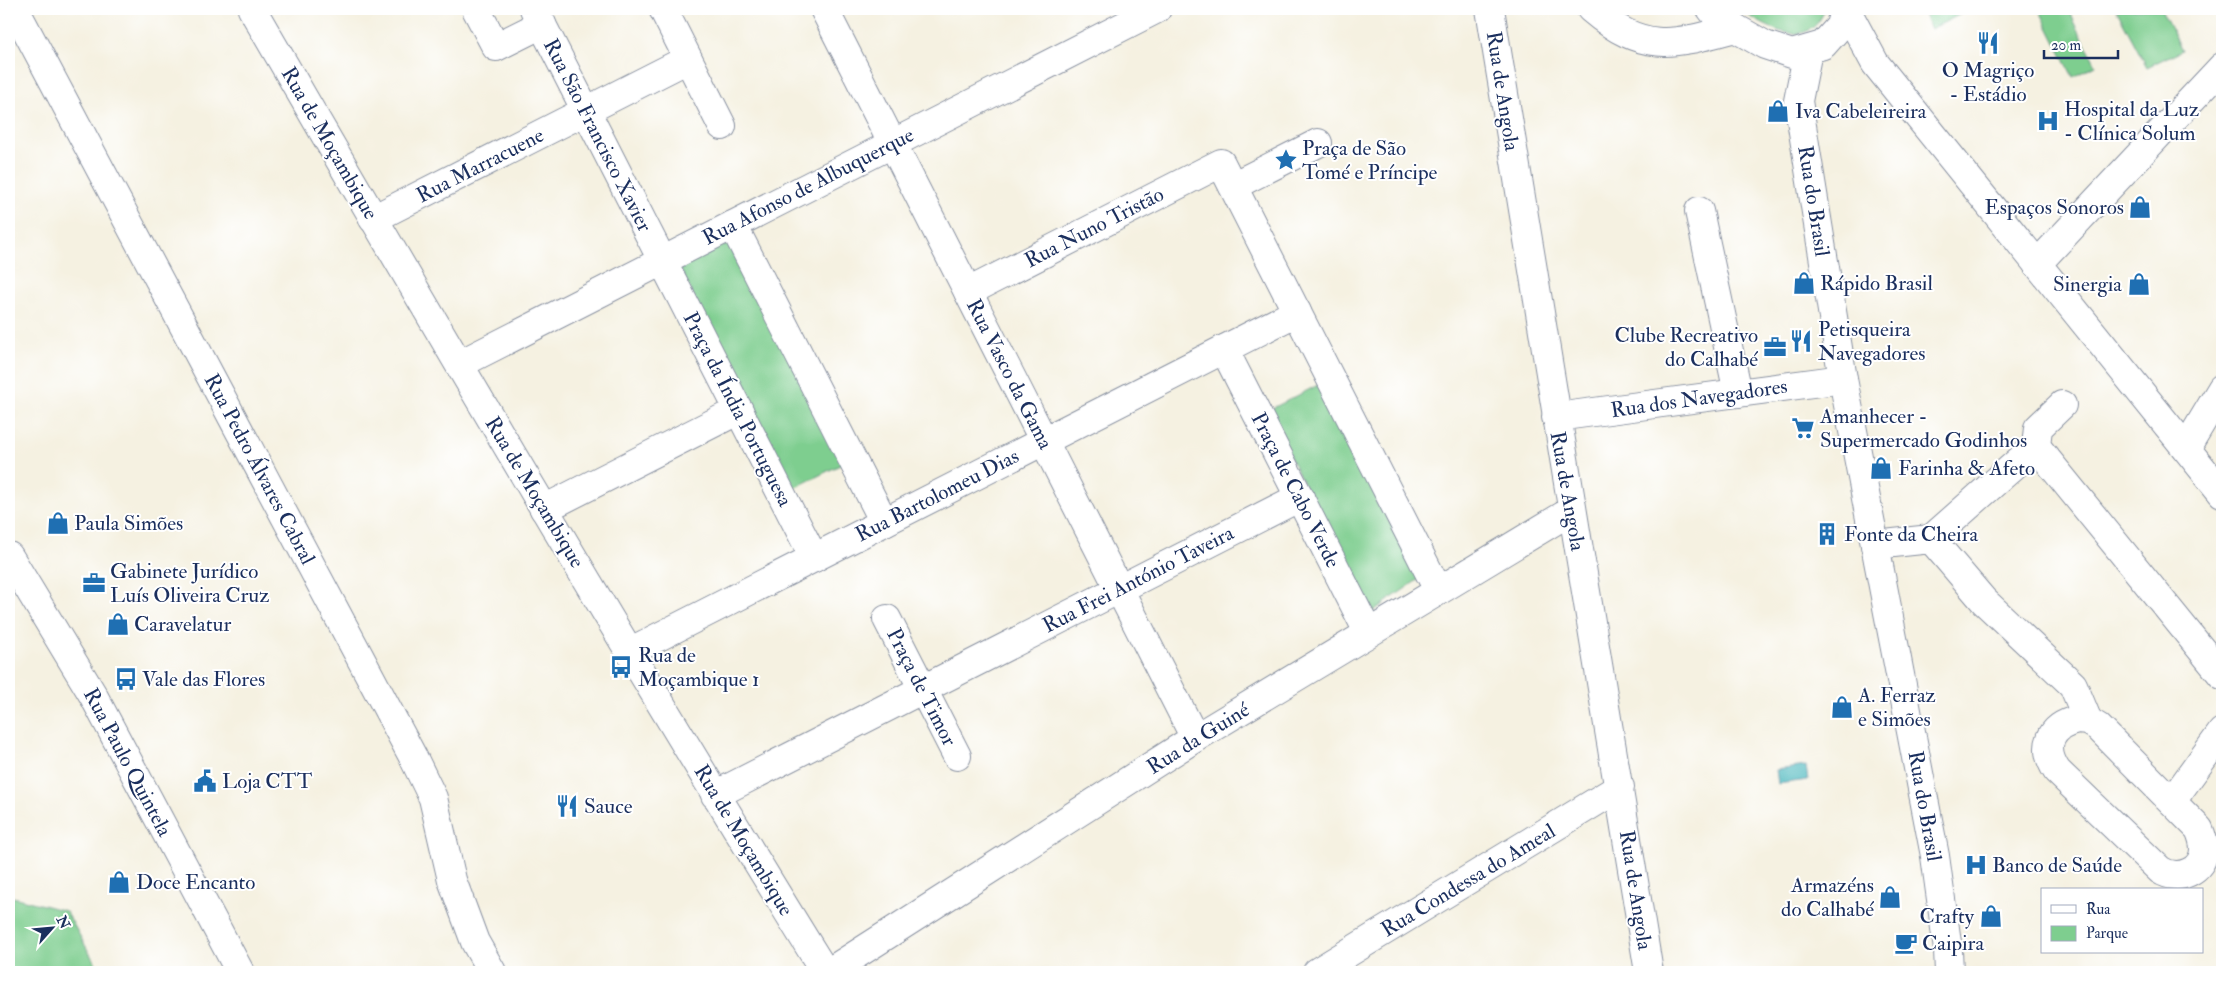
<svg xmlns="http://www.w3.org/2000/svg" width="2231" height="981" font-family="'IM FELL Double Pica',serif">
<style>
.green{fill:#7ece8f;stroke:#4c7e76}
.water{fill:#45b5bb;stroke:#30728c}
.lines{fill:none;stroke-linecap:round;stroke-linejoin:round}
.minor-casing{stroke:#8890a0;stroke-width:30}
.major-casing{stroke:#8890a0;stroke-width:30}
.minor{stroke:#fff;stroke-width:28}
.major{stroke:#fff;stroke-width:28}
.labels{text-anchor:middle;stroke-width:4;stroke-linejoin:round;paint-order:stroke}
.poi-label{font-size:21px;fill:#1b2f5e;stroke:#fff;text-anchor:start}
.street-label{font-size:21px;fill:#1b2f5e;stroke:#fff}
</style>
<rect width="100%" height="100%" fill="#fff"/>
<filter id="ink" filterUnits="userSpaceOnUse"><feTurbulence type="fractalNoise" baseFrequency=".02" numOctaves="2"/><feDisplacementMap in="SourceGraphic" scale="10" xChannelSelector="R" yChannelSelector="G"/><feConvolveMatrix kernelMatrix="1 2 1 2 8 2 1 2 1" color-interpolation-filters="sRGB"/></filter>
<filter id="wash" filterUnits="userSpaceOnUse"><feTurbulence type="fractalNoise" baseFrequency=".0096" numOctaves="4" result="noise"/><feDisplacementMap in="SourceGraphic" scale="20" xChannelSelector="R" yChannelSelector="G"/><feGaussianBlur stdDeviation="1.12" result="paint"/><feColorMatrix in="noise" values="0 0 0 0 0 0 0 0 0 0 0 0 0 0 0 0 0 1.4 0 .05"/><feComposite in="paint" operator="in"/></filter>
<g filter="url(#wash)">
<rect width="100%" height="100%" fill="#f5f1e1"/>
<g class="green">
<path d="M1739,9H1825C1809,53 1766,28 1739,9Z"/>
<path d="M1921,9H1963L1965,12L1931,29Z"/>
<path d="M2039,9H2068L2096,65L2073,77Z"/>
<path d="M2116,9H2161L2182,50L2147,67Z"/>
<path d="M733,237L846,462L790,490L678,265Z"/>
<path d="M1320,384L1419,579L1369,614L1267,411Z"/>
<path d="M9,896L66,911L100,972H9Z"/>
</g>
<path class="water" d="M1806,766L1808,780L1778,784L1776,770Z"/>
</g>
<g filter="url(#ink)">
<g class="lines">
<defs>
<g id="minor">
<path d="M15,9L413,757L433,798L452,880L475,942L492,972"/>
<path d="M252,9C439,332 628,655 825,972"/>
<path d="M476,9L496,47L542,24"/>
<path d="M534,9L814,558"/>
<path d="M663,9L722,126"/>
<path d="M824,9L1195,738"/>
<path d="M1490,9C1541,330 1597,651 1649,972"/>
<path d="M1591,9C1644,54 1672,45 1735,28"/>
<path d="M1233,186L1318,143"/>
<path d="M1699,211L1738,393"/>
<path d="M373,219L688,59"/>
<path d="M733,225L884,522"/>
<path d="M2037,264L2222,67"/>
<path d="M968,292L1221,163L1438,590"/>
<path d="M1224,349L1368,632"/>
<path d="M460,364L1157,9"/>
<path d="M1556,417L1843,379"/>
<path d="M2036,446L2038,428L2062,405"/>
<path d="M2186,448L2222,388"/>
<path d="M544,509L739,410"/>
<path d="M1931,539L2036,446L2222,675"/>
<path d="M1875,545L1931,539L1984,601L2073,685L2088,721"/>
<path d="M9,556L93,695L240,972"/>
<path d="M887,619L957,756"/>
<path d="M631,651L1297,312"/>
<path d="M2077,720L2088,721L2098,727L2199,829C2202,836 2204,842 2204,849C2204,871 2178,882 2160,870L2057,771C2041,747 2050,726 2077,720Z"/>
<path d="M715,795L1300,497"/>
<path d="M2172,801L2222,732"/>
<path d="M829,972L1195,738L1571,511"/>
<path d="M1317,972L1620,787"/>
</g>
<g id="major">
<path d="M1711,9L1715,14L1735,28L1765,45L1792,54L1823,45L1840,26L1844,9"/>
<path d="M1846,9L1875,63L2222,493"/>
<path d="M1808,51L1798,101L1843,379L1935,856L1948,950L1949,972"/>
</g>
</defs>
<use href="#minor" class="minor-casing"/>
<use href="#major" class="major-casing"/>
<use href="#minor" class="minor"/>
<use href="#major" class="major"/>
</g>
</g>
<defs>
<symbol id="restaurant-bare" viewBox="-9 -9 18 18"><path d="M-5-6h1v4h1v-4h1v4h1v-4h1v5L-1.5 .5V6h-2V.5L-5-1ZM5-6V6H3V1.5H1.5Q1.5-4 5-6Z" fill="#1f6fb2" stroke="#fff" stroke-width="2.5" paint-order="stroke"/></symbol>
<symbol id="shop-bare" viewBox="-9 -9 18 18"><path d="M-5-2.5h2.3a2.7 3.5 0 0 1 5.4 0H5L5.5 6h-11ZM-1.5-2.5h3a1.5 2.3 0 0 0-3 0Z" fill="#1f6fb2" stroke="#fff" stroke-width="2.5" paint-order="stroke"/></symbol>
<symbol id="hospital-bare" viewBox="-9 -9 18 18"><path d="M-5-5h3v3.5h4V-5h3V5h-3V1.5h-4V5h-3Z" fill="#1f6fb2" stroke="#fff" stroke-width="2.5" paint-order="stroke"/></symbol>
<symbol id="sight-bare" viewBox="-9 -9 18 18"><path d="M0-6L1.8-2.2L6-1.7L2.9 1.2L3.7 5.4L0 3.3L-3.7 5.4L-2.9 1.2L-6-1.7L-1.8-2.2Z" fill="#1f6fb2" stroke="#fff" stroke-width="2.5" paint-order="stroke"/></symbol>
<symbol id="office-bare" viewBox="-9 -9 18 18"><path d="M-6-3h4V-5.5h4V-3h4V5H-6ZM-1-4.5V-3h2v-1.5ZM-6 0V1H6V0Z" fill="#1f6fb2" stroke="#fff" stroke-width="2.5" paint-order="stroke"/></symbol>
<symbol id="supermarket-bare" viewBox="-9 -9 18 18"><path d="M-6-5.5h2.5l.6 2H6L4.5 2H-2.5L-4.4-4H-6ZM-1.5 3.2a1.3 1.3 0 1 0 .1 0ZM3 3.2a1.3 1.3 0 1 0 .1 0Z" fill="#1f6fb2" stroke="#fff" stroke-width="2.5" paint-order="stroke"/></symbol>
<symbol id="building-bare" viewBox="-9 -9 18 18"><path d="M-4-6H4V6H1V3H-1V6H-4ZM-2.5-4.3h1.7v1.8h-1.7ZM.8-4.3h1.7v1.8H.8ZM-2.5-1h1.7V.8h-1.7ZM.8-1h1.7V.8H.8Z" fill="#1f6fb2" stroke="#fff" stroke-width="2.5" paint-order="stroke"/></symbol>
<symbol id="bus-bare" viewBox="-9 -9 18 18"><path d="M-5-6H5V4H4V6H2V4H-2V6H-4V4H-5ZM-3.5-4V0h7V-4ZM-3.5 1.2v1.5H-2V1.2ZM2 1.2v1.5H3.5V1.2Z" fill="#1f6fb2" stroke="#fff" stroke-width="2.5" paint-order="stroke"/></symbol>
<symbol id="civic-bare" viewBox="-9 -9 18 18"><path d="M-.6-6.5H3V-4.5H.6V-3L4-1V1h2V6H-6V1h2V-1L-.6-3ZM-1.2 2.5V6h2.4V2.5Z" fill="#1f6fb2" stroke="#fff" stroke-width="2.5" paint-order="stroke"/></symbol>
<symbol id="cafe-bare" viewBox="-9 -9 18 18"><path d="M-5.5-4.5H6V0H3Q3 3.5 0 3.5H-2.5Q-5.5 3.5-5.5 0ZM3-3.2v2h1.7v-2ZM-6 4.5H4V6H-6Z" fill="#1f6fb2" stroke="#fff" stroke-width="2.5" paint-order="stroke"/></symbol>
</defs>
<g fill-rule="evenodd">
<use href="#restaurant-bare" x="1972" y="27" width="32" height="32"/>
<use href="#shop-bare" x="1762" y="95" width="32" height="32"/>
<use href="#hospital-bare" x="2032" y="105" width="32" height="32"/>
<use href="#sight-bare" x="1270" y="144" width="32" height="32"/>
<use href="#shop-bare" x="2124" y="191" width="32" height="32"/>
<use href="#shop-bare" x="1788" y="267" width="32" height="32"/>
<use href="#shop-bare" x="2123" y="268" width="32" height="32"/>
<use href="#restaurant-bare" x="1785" y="325" width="32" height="32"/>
<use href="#office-bare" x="1759" y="331" width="32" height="32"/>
<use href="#supermarket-bare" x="1787" y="412" width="32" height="32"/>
<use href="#shop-bare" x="1865" y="452" width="32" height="32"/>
<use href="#shop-bare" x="42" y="507" width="32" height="32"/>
<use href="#building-bare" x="1811" y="518" width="32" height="32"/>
<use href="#office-bare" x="78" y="567" width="32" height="32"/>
<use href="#shop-bare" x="102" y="608" width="32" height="32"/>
<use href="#bus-bare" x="605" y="651" width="32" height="32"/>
<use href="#bus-bare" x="110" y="663" width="32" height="32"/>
<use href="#shop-bare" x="1826" y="691" width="32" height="32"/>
<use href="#civic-bare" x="189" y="765" width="32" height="32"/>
<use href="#restaurant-bare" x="551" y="790" width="32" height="32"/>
<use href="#hospital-bare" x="1960" y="849" width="32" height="32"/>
<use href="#shop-bare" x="103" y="866" width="32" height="32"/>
<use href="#shop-bare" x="1874" y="881" width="32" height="32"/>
<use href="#shop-bare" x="1975" y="900" width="32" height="32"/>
<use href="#cafe-bare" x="1890" y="927" width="32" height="32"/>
</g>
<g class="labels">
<g class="poi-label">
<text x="1988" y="77" text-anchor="middle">O Magriço<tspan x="1988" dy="24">- Estádio</tspan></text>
<text x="2064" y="116">Hospital da Luz<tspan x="2064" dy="24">- Clínica Solum</tspan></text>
<text x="1795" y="118">Iva Cabeleireira</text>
<text x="1302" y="155">Praça de São<tspan x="1302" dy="24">Tomé e Príncipe</tspan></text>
<text x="2124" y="214" text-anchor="end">Espaços Sonoros</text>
<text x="1820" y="290">Rápido Brasil</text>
<text x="2122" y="291" text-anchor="end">Sinergia</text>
<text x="1818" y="336">Petisqueira<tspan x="1818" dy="24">Navegadores</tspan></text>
<text x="1758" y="342" text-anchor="end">Clube Recreativo<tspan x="1758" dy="24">do Calhabé</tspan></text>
<text x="1820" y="423">Amanhecer -<tspan x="1820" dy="24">Supermercado Godinhos</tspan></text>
<text x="1898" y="475">Farinha &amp; Afeto</text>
<text x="74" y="530">Paula Simões</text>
<text x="1844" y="541">Fonte da Cheira</text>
<text x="110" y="578">Gabinete Jurídico<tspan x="110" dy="24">Luís Oliveira Cruz</tspan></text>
<text x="134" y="631">Caravelatur</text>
<text x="638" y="662">Rua de<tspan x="638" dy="24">Moçambique 1</tspan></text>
<text x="142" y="686">Vale das Flores</text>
<text x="1858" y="702">A. Ferraz<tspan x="1858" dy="24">e Simões</tspan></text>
<text x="222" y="788">Loja CTT</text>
<text x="584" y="813">Sauce</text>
<text x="1992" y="872">Banco de Saúde</text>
<text x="136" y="889">Doce Encanto</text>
<text x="1874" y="892" text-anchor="end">Armazéns<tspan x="1874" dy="24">do Calhabé</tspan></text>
<text x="1974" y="923" text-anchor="end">Crafty</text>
<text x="1922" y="950">Caipira</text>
</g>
<g class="street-label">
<text transform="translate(1503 91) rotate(81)" y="7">Rua de Angola</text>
<text transform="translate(598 135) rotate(63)" y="7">Rua São Francisco Xavier</text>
<text transform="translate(330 143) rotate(60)" y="7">Rua de Moçambique</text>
<text transform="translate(480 165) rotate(-27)" y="7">Rua Marracuene</text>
<text transform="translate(808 186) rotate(-27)" y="7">Rua Afonso de Albuquerque</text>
<text transform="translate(1814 201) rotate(81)" y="7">Rua do Brasil</text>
<text transform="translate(1094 227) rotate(-27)" y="7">Rua Nuno Tristão</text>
<text transform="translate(1010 374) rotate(63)" y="7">Rua Vasco da Gama</text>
<text transform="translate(1699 398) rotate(-8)" y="7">Rua dos Navegadores</text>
<text transform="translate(738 409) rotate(63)" y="7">Praça da Índia Portuguesa</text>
<text transform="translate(260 469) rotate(62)" y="7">Rua Pedro Álvares Cabral</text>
<text transform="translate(1296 490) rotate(63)" y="7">Praça de Cabo Verde</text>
<text transform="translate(1568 491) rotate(80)" y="7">Rua de Angola</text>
<text transform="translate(535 492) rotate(59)" y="7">Rua de Moçambique</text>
<text transform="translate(937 495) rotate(-27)" y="7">Rua Bartolomeu Dias</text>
<text transform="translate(1138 579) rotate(-27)" y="7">Rua Frei António Taveira</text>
<text transform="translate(922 687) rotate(63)" y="7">Praça de Timor</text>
<text transform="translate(1198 738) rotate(-32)" y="7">Rua da Guiné</text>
<text transform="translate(128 762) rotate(62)" y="7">Rua Paulo Quintela</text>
<text transform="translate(1925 806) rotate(80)" y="7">Rua do Brasil</text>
<text transform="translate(744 840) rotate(59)" y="7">Rua de Moçambique</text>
<text transform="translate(1468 880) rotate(-31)" y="7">Rua Condessa do Ameal</text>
<text transform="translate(1636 890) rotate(81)" y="7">Rua de Angola</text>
</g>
</g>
<rect width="2231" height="981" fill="none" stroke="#fff" stroke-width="30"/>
<rect x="2041" y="888" width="162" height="65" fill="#ffffff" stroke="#a4acbf"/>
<rect x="2051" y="905" width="25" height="8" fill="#ffffff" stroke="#a4acbf"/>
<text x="2086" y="914" font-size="15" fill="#1b2f5e">Rua</text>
<rect x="2051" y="926" width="25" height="15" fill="#7ece8f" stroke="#a4acbf"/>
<text x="2086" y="938" font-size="15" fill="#1b2f5e">Parque</text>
<g transform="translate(52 928) rotate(63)" stroke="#ffffff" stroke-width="4" paint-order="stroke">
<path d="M0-4L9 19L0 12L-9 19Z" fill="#1b2f5e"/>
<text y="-8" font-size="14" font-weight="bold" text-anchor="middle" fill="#1b2f5e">N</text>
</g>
<path d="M2044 50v8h74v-8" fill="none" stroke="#1b2f5e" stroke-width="2.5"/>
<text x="2051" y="50" font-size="15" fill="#1b2f5e" stroke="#ffffff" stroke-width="4" paint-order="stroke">20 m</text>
</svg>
